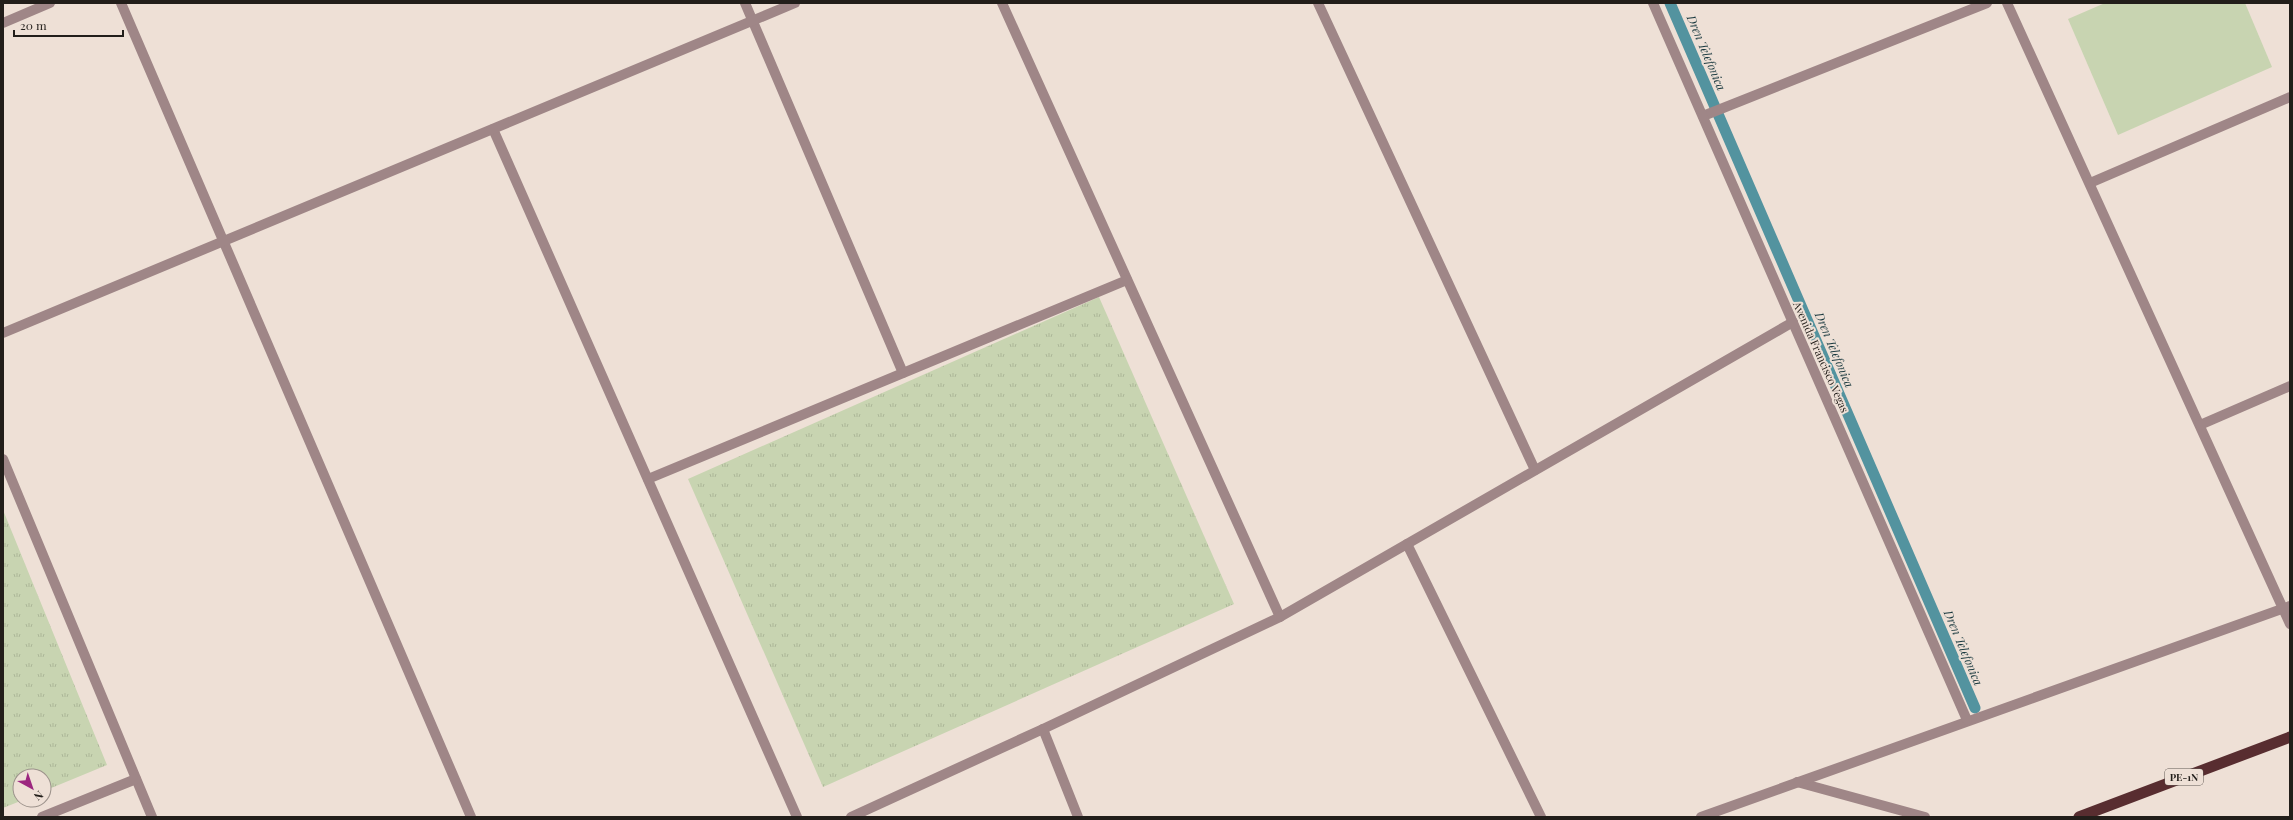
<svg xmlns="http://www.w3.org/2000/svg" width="2293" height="820" font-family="'Playfair Display',serif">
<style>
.park{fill:url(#park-tufts)}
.pitch{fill:#c8d4b1}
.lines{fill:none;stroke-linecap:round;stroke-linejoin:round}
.stream{stroke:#53939f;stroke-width:11}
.pedestrian{stroke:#9f8687;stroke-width:10}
.minor{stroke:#9f8687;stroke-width:10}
.tertiary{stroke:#9f8687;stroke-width:10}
.trunk{stroke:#582d30;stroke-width:11}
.labels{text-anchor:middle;stroke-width:4;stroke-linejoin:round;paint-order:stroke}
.shield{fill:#eee0d6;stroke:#5f5852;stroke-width:1}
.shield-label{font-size:10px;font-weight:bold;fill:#221e1a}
.street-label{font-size:11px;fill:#221e1a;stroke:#eee0d6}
.water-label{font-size:12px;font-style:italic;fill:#17373d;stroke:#eee0d6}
</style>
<defs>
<pattern id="park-tufts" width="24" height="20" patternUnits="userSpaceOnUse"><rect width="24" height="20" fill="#c8d4b1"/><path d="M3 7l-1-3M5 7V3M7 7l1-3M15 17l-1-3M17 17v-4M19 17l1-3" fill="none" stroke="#acb698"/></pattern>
</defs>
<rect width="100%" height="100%" fill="#eee0d6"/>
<g class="park">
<path d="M1099,297L1234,604L823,787L688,479Z"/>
<path d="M3,510L107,765L44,791V776H20V800H23L3,808Z"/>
</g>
<path class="pitch" d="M2105,3H2245L2272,67L2118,135L2068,19Z"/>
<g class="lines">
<path class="stream" d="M1670,3L1975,708"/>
<path class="pedestrian" d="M1703,116L1987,3"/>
<g class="minor">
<path d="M121,3L471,817"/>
<path d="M745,3L903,373"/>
<path d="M1002,3L1280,617"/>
<path d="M1318,3L1535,470"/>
<path d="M2007,3L2290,624"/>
<path d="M3,23L50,3"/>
<path d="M493,129L797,817"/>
<path d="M2090,183L2290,97"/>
<path d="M3,333L795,3"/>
<path d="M2200,425L2290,386"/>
<path d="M3,459L152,817"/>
<path d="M648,479L1127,280"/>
<path d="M1407,544L1541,817"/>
<path d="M1043,729L1078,817"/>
<path d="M1797,782L1925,817"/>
<path d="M42,817L136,779"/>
<path d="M851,817L1043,729L1280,617L1793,322"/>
<path d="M1701,817L2290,606"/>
</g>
<path class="tertiary" d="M1653,3L1967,720"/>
<path class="trunk" d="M2079,817L2290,737"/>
</g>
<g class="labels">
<rect class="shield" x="2165" y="769" width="38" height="16" rx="3"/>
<g class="shield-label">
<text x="2184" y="781">PE-1N</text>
</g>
<g class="street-label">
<text transform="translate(1821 357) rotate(66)" y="4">Avenida Francisco Vegas</text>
</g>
<g class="water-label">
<text transform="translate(1706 53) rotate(67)" y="4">Dren Telefonica</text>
<text transform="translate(1834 350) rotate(67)" y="4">Dren Telefonica</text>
<text transform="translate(1963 648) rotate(67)" y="4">Dren Telefonica</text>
</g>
</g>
<rect width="2293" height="820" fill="none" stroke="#221e1a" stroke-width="8"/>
<g transform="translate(32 788) rotate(140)"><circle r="19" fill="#eee0d6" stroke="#9c928b"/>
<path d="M0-3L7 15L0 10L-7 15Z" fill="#9c267f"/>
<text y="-6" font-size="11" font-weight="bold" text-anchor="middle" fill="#221e1a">N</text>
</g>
<path d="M14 30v6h109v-6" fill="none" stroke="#221e1a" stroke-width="2"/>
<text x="20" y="30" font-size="12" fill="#221e1a" stroke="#eee0d6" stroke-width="3" paint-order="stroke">20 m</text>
</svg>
